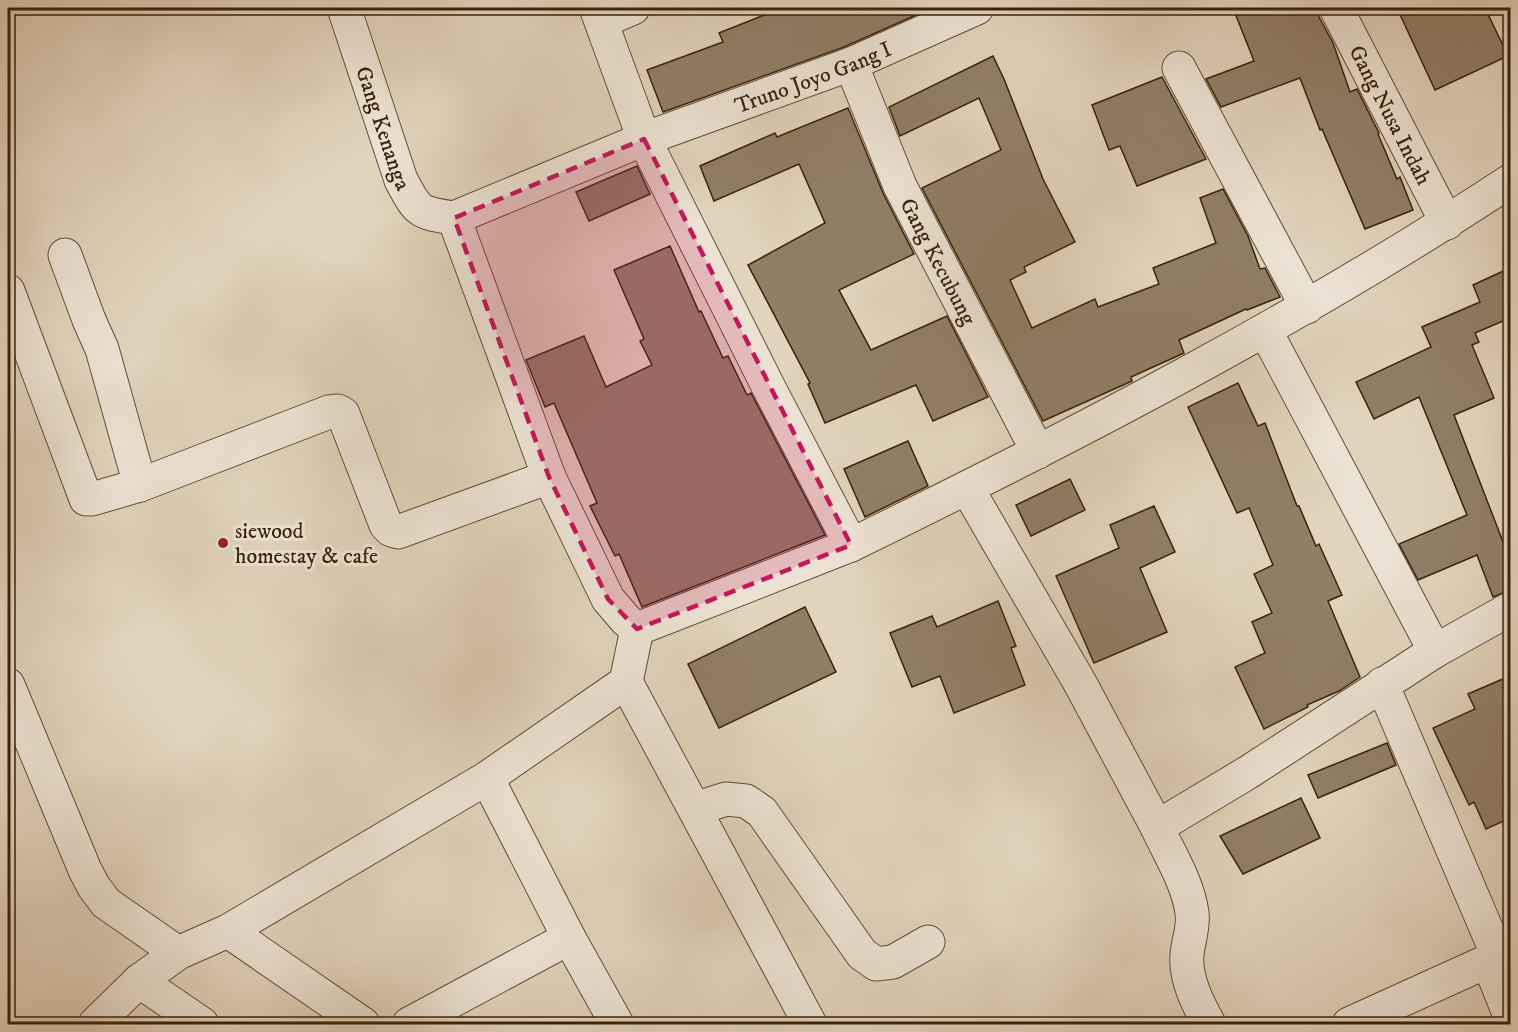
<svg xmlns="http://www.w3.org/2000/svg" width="1518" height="1032" font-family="'IM FELL DW Pica',serif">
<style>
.building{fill:#907e67;stroke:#39220a;stroke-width:1.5}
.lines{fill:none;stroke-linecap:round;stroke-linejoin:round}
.minor-casing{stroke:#634e36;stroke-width:35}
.minor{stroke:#ece2d3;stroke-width:33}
.marked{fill:#c2185b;fill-opacity:0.2;stroke:#c2185b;stroke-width:4.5;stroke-dasharray:12 8;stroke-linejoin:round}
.poi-dot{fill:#8f2418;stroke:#ece2d3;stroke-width:2}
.labels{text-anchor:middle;stroke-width:6;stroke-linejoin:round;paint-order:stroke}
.street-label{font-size:22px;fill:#39220a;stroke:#ece2d3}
.poi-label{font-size:22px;fill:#39220a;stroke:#ece2d3;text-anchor:start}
</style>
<rect width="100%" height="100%" fill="#e1d3bc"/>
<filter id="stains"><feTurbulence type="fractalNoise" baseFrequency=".00333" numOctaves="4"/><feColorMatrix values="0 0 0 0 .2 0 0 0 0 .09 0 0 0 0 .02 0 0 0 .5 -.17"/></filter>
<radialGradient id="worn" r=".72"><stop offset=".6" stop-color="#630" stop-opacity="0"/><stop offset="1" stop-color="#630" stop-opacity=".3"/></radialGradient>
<g class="building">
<path d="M782,8H932L844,47L663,112L647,70L723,42L719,33Z"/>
<path d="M1233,8H1317L1319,17L1333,43L1350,92L1357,89L1379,133L1378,134L1397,179L1400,177L1413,210L1365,229L1322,129L1320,130L1300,78L1221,107L1206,79L1254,61Z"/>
<path d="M1397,8H1485L1508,56L1435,90Z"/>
<path d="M993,56L1004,79L1043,179L1075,242L1024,267L1026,272L1010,280L1032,328L1095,299L1098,307L1159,284L1153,268L1216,243L1200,198L1223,189L1248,236L1260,269L1265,268L1280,297L1247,310L1246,309L1179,340L1184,353L1131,377L1132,381L1043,421L922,188L1001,150L979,98L900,136L889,107Z"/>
<path d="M1162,77L1206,159L1137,186L1120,146L1109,150L1092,105Z"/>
<path d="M848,108L883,193L914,254L839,290L871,350L947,316L988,397L933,421L916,385L825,423L808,384L810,383L748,265L825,223L799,164L714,201L700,166L775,133L777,137Z"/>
<path d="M637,166L650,194L589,221L576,192Z"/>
<path d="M670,246L699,312L701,311L723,358L728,356L747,395L751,393L825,535L642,607L619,554L615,556L590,506L597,503L554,403L545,407L526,360L584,336L606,387L652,365L640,341L644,339L614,270Z"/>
<path d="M1510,268V318L1475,333L1479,342L1472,345L1494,398L1454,415L1510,560V590L1493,597L1477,555L1418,580L1399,544L1467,515L1419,397L1374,419L1356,382L1431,347L1422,327L1480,302L1473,285Z"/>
<path d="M1238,383L1258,426L1265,423L1297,506H1299L1316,546L1319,544L1342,595L1328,601L1360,677L1339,691L1307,705L1308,707L1264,729L1235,667L1265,653L1252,622L1272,613L1254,574L1273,565L1249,508L1237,513L1188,407Z"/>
<path d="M908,441L928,486L865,517L844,469Z"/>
<path d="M1070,479L1085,510L1031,536L1016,505Z"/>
<path d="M1154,506L1175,552L1140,568L1167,632L1094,663L1056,576L1119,548L1110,525Z"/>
<path d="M998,601L1016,646L1011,648L1025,685L954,713L940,676L912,687L890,633L932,616L937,627Z"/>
<path d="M805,607L836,672L719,728L688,664Z"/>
<path d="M1510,676V818L1486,829L1474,802L1469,805L1433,728L1475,709L1468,694Z"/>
<path d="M1387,743L1396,765L1318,798L1308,775Z"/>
<path d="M1301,798L1320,838L1243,874L1220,836Z"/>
</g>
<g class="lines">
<defs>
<g id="minor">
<path id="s1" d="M344,8L401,180C418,212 418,213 454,218"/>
<path id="s2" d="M596,8L644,139L768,386L851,545L637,629L626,620L608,599L549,477L454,218L644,139L851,64L977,8"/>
<path id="s3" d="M1336,8L1447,223"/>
<path d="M602,21L633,8"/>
<path id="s4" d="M851,64L900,186L1038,452"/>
<path d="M1179,68L1307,307"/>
<path d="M65,255L89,320L102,349L140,485"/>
<path d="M8,291L86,499H92L140,485L329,412L338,411L343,414L386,525L391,530L398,532L549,477"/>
<path d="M1265,330L1435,651L1510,609"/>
<path d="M967,488L1080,683L1157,827L1247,773L1435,651"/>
<path d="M851,545C1076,435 1300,319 1510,181"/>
<path d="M626,682L810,1024"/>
<path d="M1382,684L1498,956"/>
<path d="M8,685L85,870L94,887L106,903L178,953"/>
<path d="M487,778L569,938L617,1024"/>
<path d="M695,809L726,799L746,801L762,812L862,954L876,964L893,962L928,942"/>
<path d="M1157,827C1170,855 1188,883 1192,913C1194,928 1188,941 1187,955C1185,979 1198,1004 1209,1024"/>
<path d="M139,981L202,1024"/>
<path d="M95,1024L139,981L178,953L228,931"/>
<path d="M363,1024L228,931L487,778L626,682L637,629"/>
<path d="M409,1024L569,938"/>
<path d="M1349,1024L1488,961L1510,1016"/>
</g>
</defs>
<use href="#minor" class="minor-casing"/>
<use href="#minor" class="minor"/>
</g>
<path class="marked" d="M644,139L851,545L637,629L608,599L549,477L454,218Z"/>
<circle class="poi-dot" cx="223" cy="543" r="6"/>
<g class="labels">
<g class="street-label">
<text dy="8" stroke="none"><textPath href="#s2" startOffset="1664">Truno Joyo Gang I</textPath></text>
<text dy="8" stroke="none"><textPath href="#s3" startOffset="120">Gang Nusa Indah</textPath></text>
<text dy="8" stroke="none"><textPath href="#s1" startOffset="126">Gang Kenanga</textPath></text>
<text dy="8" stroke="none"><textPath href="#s4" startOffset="216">Gang Kecubung</textPath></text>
</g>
<g class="poi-label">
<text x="235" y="538">siewood<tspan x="235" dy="25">homestay &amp; cafe</tspan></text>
</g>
</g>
<rect width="1518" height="1032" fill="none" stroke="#e1d3bc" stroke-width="30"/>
<rect x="9" y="9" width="1500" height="1014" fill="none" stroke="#39220a" stroke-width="3"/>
<rect x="15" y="15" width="1488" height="1002" fill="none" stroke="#39220a" stroke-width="1.5"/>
<rect width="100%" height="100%" filter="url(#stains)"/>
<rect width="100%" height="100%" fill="url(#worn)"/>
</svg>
